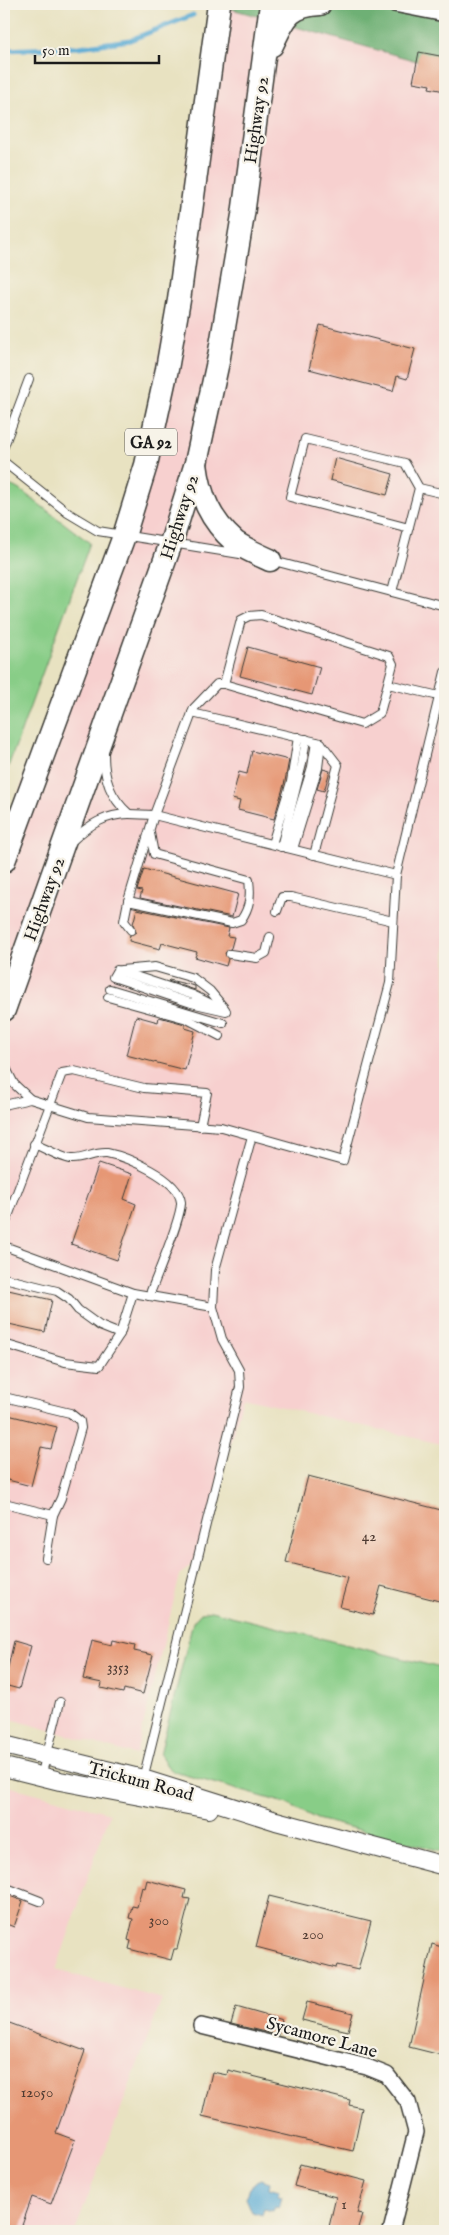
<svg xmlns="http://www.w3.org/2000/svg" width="449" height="2235" font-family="'IM FELL English',serif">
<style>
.built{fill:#f7d0cf}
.green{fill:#88cd87;stroke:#527452}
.forest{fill:#6eb074;stroke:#456648}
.water{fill:#5aabd4;stroke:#3b6478}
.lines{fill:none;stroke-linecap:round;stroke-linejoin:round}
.stream{stroke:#5aabd4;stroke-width:5}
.building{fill:#e69775}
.service-casing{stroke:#3b3a35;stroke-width:10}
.minor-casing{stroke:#3b3a35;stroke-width:18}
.tertiary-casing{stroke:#3b3a35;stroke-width:20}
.primary-casing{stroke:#3b3a35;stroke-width:25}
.service{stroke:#fff;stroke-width:8}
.minor{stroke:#fff;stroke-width:15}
.tertiary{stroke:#fff;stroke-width:18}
.primary{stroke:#fff;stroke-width:22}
.labels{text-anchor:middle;stroke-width:4.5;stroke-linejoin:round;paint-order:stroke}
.number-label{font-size:15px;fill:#4e3b32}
.shield{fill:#f7f3e8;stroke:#5e5c59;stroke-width:1}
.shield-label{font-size:16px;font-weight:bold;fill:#1c1c1c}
.street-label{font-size:18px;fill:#1c1c1c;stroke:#f7f3e8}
</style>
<rect width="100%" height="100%" fill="#f7f3e8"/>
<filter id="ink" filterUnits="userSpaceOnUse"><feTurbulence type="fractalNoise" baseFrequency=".02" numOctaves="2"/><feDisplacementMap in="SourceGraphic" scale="10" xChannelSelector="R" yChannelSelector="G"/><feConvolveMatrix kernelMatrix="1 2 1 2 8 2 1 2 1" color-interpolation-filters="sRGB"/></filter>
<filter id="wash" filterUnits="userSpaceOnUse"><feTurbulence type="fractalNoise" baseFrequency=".0096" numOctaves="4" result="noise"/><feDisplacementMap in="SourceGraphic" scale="20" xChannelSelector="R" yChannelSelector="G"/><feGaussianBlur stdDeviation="1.12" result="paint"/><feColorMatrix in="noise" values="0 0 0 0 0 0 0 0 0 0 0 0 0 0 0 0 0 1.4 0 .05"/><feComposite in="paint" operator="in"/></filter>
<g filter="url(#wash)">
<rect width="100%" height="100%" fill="#e8e2c1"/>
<g class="built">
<path d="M204,4H221V6L445,69V1445L243,1398L199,1556L180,1575L136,1755L4,1717V831L105,564L145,428L171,290L187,153L220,6Z"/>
<path d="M4,1785L110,1813L56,1970L162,1999L75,2231H4Z"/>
</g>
<g class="green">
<path d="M4,483L19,489L90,543L4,778Z"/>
<path d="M211,1611L445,1669V1852L317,1819L285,1803L174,1772L167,1766L160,1754L193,1622L201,1613Z"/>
</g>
<path class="forest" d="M221,4H445V69L221,6Z"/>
<path class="water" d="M260,2179L270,2182L269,2188L279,2191L278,2196L282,2197L279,2208L275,2207L273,2211L264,2209L262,2215L252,2212L246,2198L250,2188Z"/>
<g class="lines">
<path class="stream" d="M4,50L79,47L130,40L193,15"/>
</g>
<g id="blocks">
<g class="building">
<path d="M419,52L445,57V91L429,88L430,85L413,82Z"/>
<path d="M320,325L415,349L407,379L397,376L393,391L309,369Z"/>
<path d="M335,458L393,474L387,495L330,480Z"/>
<path d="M248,647L320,667L312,695L240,676Z"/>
<path d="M252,751L289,760L285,781L274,819L238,810L240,801L232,799L239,772L247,774Z"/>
<path d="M323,769L330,771L324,791L317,789Z"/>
<path d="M144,869L238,894L232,917L140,898L142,891L137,890Z"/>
<path d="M137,909L229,928L227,936L234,937L231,948L225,953L228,959L226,966L195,957L197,952L162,943L160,949L129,941L130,935L136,932L133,924Z"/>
<path d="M169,980L195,986V990L168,981Z"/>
<path d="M136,1016L158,1022L159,1017L185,1024V1028L195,1031L185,1070L126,1055Z"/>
<path d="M99,1163L132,1174L124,1199L136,1204L117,1260L71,1244Z"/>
<path d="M4,1289L52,1300L45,1332L4,1323Z"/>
<path d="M4,1414L57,1427L51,1449L41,1447L31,1486L4,1479Z"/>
<path d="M308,1476L445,1511V1592L443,1602L381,1586L373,1615L340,1607L348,1578L286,1562Z"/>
<path d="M92,1640L112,1645L113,1640L135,1645L134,1651L153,1655L143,1694L124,1689L123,1693L101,1688L102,1683L83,1679Z"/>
<path d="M14,1641L31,1646L19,1689L4,1685Z"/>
<path d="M147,1880L186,1890L184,1898L190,1899L177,1949H174L171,1960L129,1949L131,1941L128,1940L133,1919L129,1918L132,1906L137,1907L142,1887L145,1888Z"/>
<path d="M4,1894L23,1901L14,1927L4,1923Z"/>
<path d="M269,1896L371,1921L358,1970L337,1965L336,1968L256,1947Z"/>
<path d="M432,1944L445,1948V2056L409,2047Z"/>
<path d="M307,2002L353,2013L348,2031L302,2020Z"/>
<path d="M236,2007L282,2020L278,2035L231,2024Z"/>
<path d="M4,2021L85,2051L56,2133L75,2140L51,2204L32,2197L20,2231H4Z"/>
<path d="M228,2070L350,2100L349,2105L362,2108L353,2151L202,2116L212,2072L227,2075Z"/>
<path d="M300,2164L366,2181L357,2213L362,2214L357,2231H328L336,2197L294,2186Z"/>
</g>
</g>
</g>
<g filter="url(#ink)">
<use href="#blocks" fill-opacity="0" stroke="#3b3a35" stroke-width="1"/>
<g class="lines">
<defs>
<g id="service">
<path d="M4,446L29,379"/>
<path d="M4,462L68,513L98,531L240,554"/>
<path d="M419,488L445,494"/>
<path d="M270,560L445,606"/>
<path d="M392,592L419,488L405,463L305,439L290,497L409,528"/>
<path d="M388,684L439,696"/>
<path d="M192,713L321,743L318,768L293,849"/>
<path d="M129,814L154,815L396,875"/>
<path d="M73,840C89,825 106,814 129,814C110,797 104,779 104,754"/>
<path d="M272,844L291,782L298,737"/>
<path d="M281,847L302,764L306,739"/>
<path d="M287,848L312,767L316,742"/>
<path d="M314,855L338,765L321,743"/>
<path d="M128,901L154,815L194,708L217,684H224L362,724L380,713L393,664L389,656L261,615L249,616L241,620L224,684"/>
<path d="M277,911L282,897H291L393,921"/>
<path d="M131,930L124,921L128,901L232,923L241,920C250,907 251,896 249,880L154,854L150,833"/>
<path d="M230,954L257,958L266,953L270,937"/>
<path d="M117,970L193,995L226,1011L191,1003L113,977Z"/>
<path d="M121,970L155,967L193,978L210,991L225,1009"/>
<path d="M110,989L223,1023"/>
<path d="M108,997L187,1019L220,1036"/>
<path d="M4,1064L14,1084L30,1099L4,1105"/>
<path d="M30,1099L88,1117L221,1127L343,1161L390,983L396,875L445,672"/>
<path d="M34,1144C43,1147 65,1160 73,1159C85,1159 95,1152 107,1153C127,1157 178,1178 181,1202C182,1217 156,1278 149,1296"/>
<path d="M4,1227L62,1073L74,1071L144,1088L207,1093L200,1126"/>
<path d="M4,1246L133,1293L213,1307L215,1270L252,1136"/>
<path d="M4,1278L57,1291L69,1299L78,1310L100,1326L120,1334"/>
<path d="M4,1344L65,1362L99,1366L120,1334L133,1293"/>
<path d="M4,1397L70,1413L80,1421L81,1428L61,1498L53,1515L46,1558"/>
<path d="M4,1503L53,1515"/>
<path d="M41,1777L60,1702"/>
<path d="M143,1779L240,1387L239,1370L222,1339L213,1307"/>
<path d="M4,1887L40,1901"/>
</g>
<g id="minor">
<path d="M394,4L445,14"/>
<path d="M201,2026L367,2067L387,2075L408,2102L416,2132L391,2231"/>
</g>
<g id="tertiary">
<path d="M4,1745L143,1779L276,1821L445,1866"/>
<path d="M4,1767L60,1781L209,1809"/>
</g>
<g id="primary">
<path d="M272,45C285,18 288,6 320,4"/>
<path d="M196,464C200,496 210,520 235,542C245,549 259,555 270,560"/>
<path d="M4,861L124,536L146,465L167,369L179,300L219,4"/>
<path d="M4,1010L171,543L196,463L219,357L243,215L271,4"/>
</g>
</defs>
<use href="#service" class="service-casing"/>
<use href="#minor" class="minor-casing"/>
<use href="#tertiary" class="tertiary-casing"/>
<use href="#primary" class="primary-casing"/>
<use href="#service" class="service"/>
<use href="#minor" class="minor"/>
<use href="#tertiary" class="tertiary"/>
<use href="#primary" class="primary"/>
</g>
</g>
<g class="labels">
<g class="number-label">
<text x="369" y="1541">42</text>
<text x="118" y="1672">3353</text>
<text x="159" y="1925">300</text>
<text x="313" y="1939">200</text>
<text x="37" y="2097">12050</text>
<text x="344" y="2209">1</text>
</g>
<rect class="shield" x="125" y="428.5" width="52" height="27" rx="4"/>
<g class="shield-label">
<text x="151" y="448">GA 92</text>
</g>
<g class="street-label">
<text transform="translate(256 120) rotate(-82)" y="6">Highway 92</text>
<text transform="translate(179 517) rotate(-72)" y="6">Highway 92</text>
<text transform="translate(44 899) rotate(-70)" y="6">Highway 92</text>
<text transform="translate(141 1781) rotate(15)" y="6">Trickum Road</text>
<text transform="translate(322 2037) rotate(15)" y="6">Sycamore Lane</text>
</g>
</g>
<rect width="449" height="2235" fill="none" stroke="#f7f3e8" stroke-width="20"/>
<path d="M35 55v8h124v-8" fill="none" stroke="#1c1c1c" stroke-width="2.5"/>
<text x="42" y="55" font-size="15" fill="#1c1c1c" stroke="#f7f3e8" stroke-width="4" paint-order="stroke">50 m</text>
</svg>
